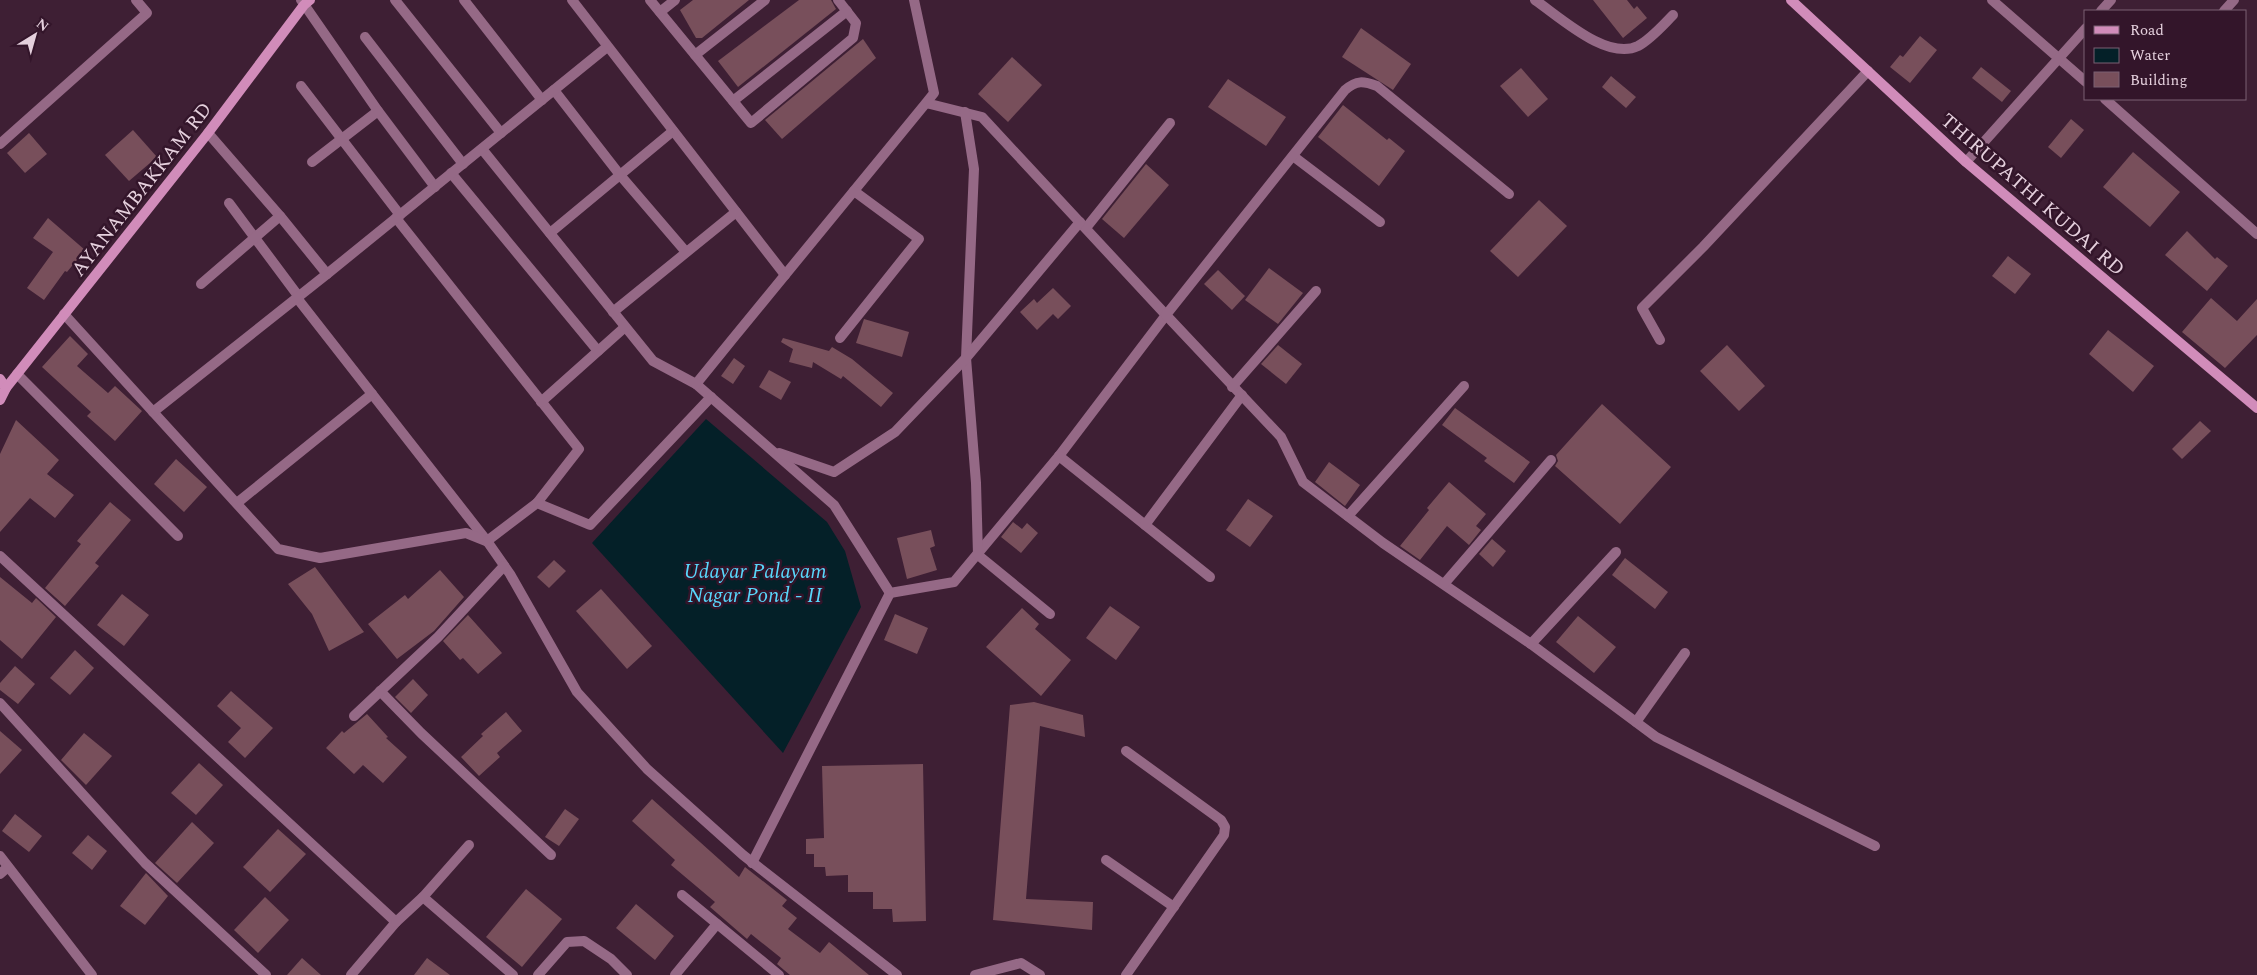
<svg xmlns="http://www.w3.org/2000/svg" width="2257" height="975" font-family="Spectral,serif">
<style>
.water{fill:#042028}
.building{fill:#784f5b}
.lines{fill:none;stroke-linecap:round;stroke-linejoin:round}
.street{stroke:#956986;stroke-width:10}
.secondary{stroke:#d18cba;stroke-width:10}
.labels{text-anchor:middle;stroke-width:5;stroke-linejoin:round;paint-order:stroke}
.street-label{font-size:20px;fill:#e5d0dd;stroke:#33152a}
.water-label{font-size:21px;font-style:italic;fill:#58d7fb;stroke:#33152a}
</style>
<rect width="100%" height="100%" fill="#3e1f34"/>
<path class="water" d="M706,419L827,522L845,551L861,607L783,753L592,543Z"/>
<g class="building">
<path d="M693,0H749L702,38H696L680,10Z"/>
<path d="M799,0H831L836,9L738,87L718,61Z"/>
<path d="M1593,0H1627L1634,9L1637,6L1647,18L1623,38Z"/>
<path d="M1361,28L1411,64L1393,90L1342,57Z"/>
<path d="M1920,36L1937,50L1910,83L1890,67L1900,55L1903,57Z"/>
<path d="M863,39L876,58L782,139L765,120Z"/>
<path d="M1012,57L1042,85L1008,122L978,94Z"/>
<path d="M1981,67L2011,91L2002,102L1972,78Z"/>
<path d="M1521,68L1548,99L1528,117L1500,86Z"/>
<path d="M1611,76L1636,97L1626,108L1602,87Z"/>
<path d="M1228,79L1286,117L1266,146L1208,107Z"/>
<path d="M1343,105L1387,140L1389,138L1405,151L1379,186L1318,137Z"/>
<path d="M2071,119L2084,130L2061,158L2048,147Z"/>
<path d="M133,130L157,157L129,181L105,155Z"/>
<path d="M29,133L47,154L25,173L7,153Z"/>
<path d="M2133,152L2180,192L2150,227L2103,187Z"/>
<path d="M1146,164L1169,185L1124,238L1102,219Z"/>
<path d="M1539,200L1567,226L1518,277L1490,251Z"/>
<path d="M48,218L85,250L67,272L65,271L44,300L27,288L53,252L33,238Z"/>
<path d="M2187,231L2215,259L2217,257L2228,266L2207,291L2165,255Z"/>
<path d="M2008,256L2031,274L2015,294L1992,276Z"/>
<path d="M1269,268L1303,293L1278,324L1245,300Z"/>
<path d="M1218,270L1245,296L1232,310L1204,284Z"/>
<path d="M1053,288L1071,306L1058,319L1053,314L1037,330L1020,312L1034,299L1037,303Z"/>
<path d="M2211,298L2237,321L2257,299V335L2225,368L2182,332Z"/>
<path d="M864,319L909,332L902,357L856,343Z"/>
<path d="M2108,330L2154,366L2133,392L2089,354Z"/>
<path d="M70,336L88,354L77,366L108,393L115,386L142,411L115,441L87,416L91,412L42,367Z"/>
<path d="M783,338L829,351L832,347L852,359L893,393L881,407L843,376L841,379L813,362L812,368L789,362L793,349L781,342Z"/>
<path d="M1278,345L1302,364L1286,384L1261,364Z"/>
<path d="M1727,345L1765,386L1739,411L1700,371Z"/>
<path d="M734,358L745,366L733,384L721,376Z"/>
<path d="M769,370L791,382L781,400L759,387Z"/>
<path d="M1602,404L1671,467L1620,524L1555,466L1558,461L1556,455Z"/>
<path d="M1455,408L1530,462L1514,483L1484,461L1487,458L1442,425Z"/>
<path d="M16,420L59,460L47,474L74,495L55,518L30,498L0,532V454Z"/>
<path d="M2200,421L2211,431L2182,459L2172,449Z"/>
<path d="M176,459L207,487L184,512L154,484Z"/>
<path d="M1329,462L1360,485L1345,506L1315,482Z"/>
<path d="M1449,482L1486,514L1476,526L1481,530L1469,545L1447,526L1420,560L1400,546L1429,510L1427,508Z"/>
<path d="M1248,499L1273,516L1250,547L1226,530Z"/>
<path d="M110,502L131,520L95,563L99,566L65,606L45,588L81,544L77,541Z"/>
<path d="M1013,522L1022,529L1027,523L1038,533L1021,553L1001,537Z"/>
<path d="M931,530L935,546L930,548L937,570L907,579L897,538Z"/>
<path d="M1492,539L1506,551L1493,567L1479,554Z"/>
<path d="M1625,558L1668,592L1655,609L1612,575Z"/>
<path d="M554,560L566,571L549,588L537,577Z"/>
<path d="M315,567L364,632L329,651L312,614L288,584Z"/>
<path d="M440,570L464,597L434,631L397,659L368,624L405,595L408,599Z"/>
<path d="M0,577L32,603L36,598L56,617L22,659L0,640Z"/>
<path d="M601,589L652,646L627,669L576,611Z"/>
<path d="M122,594L149,615L124,646L97,625Z"/>
<path d="M1110,606L1140,627L1116,660L1086,638Z"/>
<path d="M1022,608L1039,624L1035,629L1071,660L1041,696L986,647Z"/>
<path d="M895,614L928,628L917,654L884,640Z"/>
<path d="M468,615L502,653L478,674L463,658L460,660L443,641Z"/>
<path d="M1578,616L1616,647L1594,673L1556,642Z"/>
<path d="M75,650L94,668L70,695L50,678Z"/>
<path d="M15,666L35,684L18,704L0,690V683Z"/>
<path d="M413,679L428,695L411,713L395,697Z"/>
<path d="M231,691L273,728L245,758L228,742L241,728L217,706Z"/>
<path d="M1034,702L1083,715L1085,737L1040,726L1026,899L1093,902L1092,930L993,920L1010,705Z"/>
<path d="M506,712L522,731L497,753L500,757L479,776L461,757L483,736L481,734Z"/>
<path d="M367,714L388,737L386,738L407,757L383,783L363,765L354,774L326,748L342,731L344,733Z"/>
<path d="M0,731L22,750L0,774Z"/>
<path d="M84,733L112,756L86,785L61,760Z"/>
<path d="M199,763L223,785L196,815L171,793Z"/>
<path d="M923,764L926,921L893,922L892,909H873V892H848V875L826,876L825,867H814V854H806V839L824,838L822,766Z"/>
<path d="M652,799L739,877L745,867L787,900L782,906L797,918L788,929L820,953L829,942L869,975H790L784,970L777,964L781,958L751,934L747,939L710,907L715,902L671,865L675,860L632,821Z"/>
<path d="M565,809L579,819L559,846L545,837Z"/>
<path d="M15,814L42,836L29,852L2,831Z"/>
<path d="M192,822L214,843L177,883L155,863Z"/>
<path d="M278,829L306,854L270,892L243,867Z"/>
<path d="M88,835L107,851L92,870L72,853Z"/>
<path d="M146,873L168,896L145,925L120,906Z"/>
<path d="M526,889L562,919L522,967L486,937Z"/>
<path d="M265,897L289,920L258,953L234,930Z"/>
<path d="M636,904L674,936L655,960L616,928Z"/>
<path d="M302,958L321,975H287Z"/>
<path d="M427,958L450,975H414Z"/>
</g>
<g class="lines">
<g class="street">
<path d="M301,0L378,111L435,187"/>
<path d="M395,0L501,133"/>
<path d="M464,0L542,100"/>
<path d="M572,0L785,275"/>
<path d="M650,0L751,123L853,38L856,23L838,0"/>
<path d="M914,0L934,93L926,103C849,197 772,290 696,384L834,505L890,593L954,582L1059,456L1166,315L982,117L926,103"/>
<path d="M1535,0C1560,17 1607,61 1638,46C1651,39 1663,25 1673,15"/>
<path d="M1992,0L2086,82"/>
<path d="M2101,11L2111,0"/>
<path d="M2224,11L2234,0"/>
<path d="M660,12L675,0"/>
<path d="M365,37L463,164"/>
<path d="M695,55L765,0"/>
<path d="M301,86L400,215"/>
<path d="M554,90L620,175L686,252"/>
<path d="M2105,99L2257,234"/>
<path d="M733,101L847,11"/>
<path d="M965,112L974,169L966,358L976,483L978,555L1050,614"/>
<path d="M208,133L280,216L327,274"/>
<path d="M0,144L147,13L136,0"/>
<path d="M482,149L653,361L696,384"/>
<path d="M1293,156L1380,222"/>
<path d="M312,162L378,111"/>
<path d="M1966,162L2086,28"/>
<path d="M451,173L598,351"/>
<path d="M1509,194L1377,86C1363,81 1357,80 1345,90L1166,315L1281,437L1303,482L1383,543L1531,644L1656,737L1875,846"/>
<path d="M229,203L299,297"/>
<path d="M396,218L579,449L537,503"/>
<path d="M1086,228L1170,123"/>
<path d="M550,233L673,131"/>
<path d="M201,284L280,216"/>
<path d="M297,298L487,541L510,574L577,692L647,769L743,855L897,975"/>
<path d="M613,312L736,212"/>
<path d="M64,314L278,549L320,558L466,533L486,541"/>
<path d="M840,338L919,239L854,191"/>
<path d="M1660,340L1642,308L1703,247L1868,71"/>
<path d="M17,374L178,536"/>
<path d="M1232,387L1316,291"/>
<path d="M541,402L625,327"/>
<path d="M153,412L327,274L607,47"/>
<path d="M779,453L834,472L895,432L966,358L1080,222"/>
<path d="M1059,456L1210,577"/>
<path d="M237,503L372,394"/>
<path d="M1348,516L1464,386"/>
<path d="M1145,525L1242,395"/>
<path d="M487,541L537,503L590,525L711,397"/>
<path d="M0,556L396,922L351,975"/>
<path d="M1444,584L1551,460"/>
<path d="M1531,644L1616,552"/>
<path d="M380,691L421,733L551,855"/>
<path d="M0,703L145,863L266,975"/>
<path d="M354,716L438,637L504,566"/>
<path d="M1636,722L1685,653"/>
<path d="M0,856L92,975"/>
<path d="M1106,860L1174,907"/>
<path d="M752,863L890,593"/>
<path d="M0,874L8,867"/>
<path d="M682,895L779,975"/>
<path d="M423,897L513,975"/>
<path d="M396,922L423,897L469,845"/>
<path d="M538,975L567,942L584,941L611,959L627,975"/>
<path d="M675,975L717,924"/>
<path d="M975,975L1021,963L1040,975"/>
<path d="M1126,975L1224,835L1225,827L1221,820L1126,751"/>
</g>
<g class="secondary">
<path d="M1791,0L1966,162L2257,408"/>
<path d="M0,379L6,388"/>
<path d="M0,400L6,388L208,133L304,5L310,0"/>
</g>
</g>
<g class="labels">
<g class="street-label">
<text transform="translate(141 189) rotate(-52)" y="7">AYANAMBAKKAM RD</text>
<text transform="translate(2033 194) rotate(41)" y="7">THIRUPATHI KUDAI RD</text>
</g>
<g class="water-label">
<text x="755" y="578">Udayar Palayam<tspan x="755" dy="24">Nagar Pond - II</tspan></text>
</g>
</g>
<rect x="2084" y="10" width="162" height="90" fill="#33152a" stroke="#7a6072"/>
<rect x="2094" y="26" width="25" height="8" fill="#d18cba" stroke="#7a6072"/>
<text x="2130" y="35" font-size="15" fill="#e5d0dd">Road</text>
<rect x="2094" y="48" width="25" height="15" fill="#042028" stroke="#7a6072"/>
<text x="2130" y="60" font-size="15" fill="#e5d0dd">Water</text>
<rect x="2094" y="72" width="25" height="15" fill="#784f5b" stroke="#7a6072"/>
<text x="2130" y="85" font-size="15" fill="#e5d0dd">Building</text>
<g transform="translate(35 35) rotate(37)" stroke="#33152a" stroke-width="4" paint-order="stroke">
<path d="M0-4L9 19L0 12L-9 19Z" fill="#e5d0dd"/>
<text y="-8" font-size="14" font-weight="bold" text-anchor="middle" fill="#e5d0dd">N</text>
</g>
</svg>
